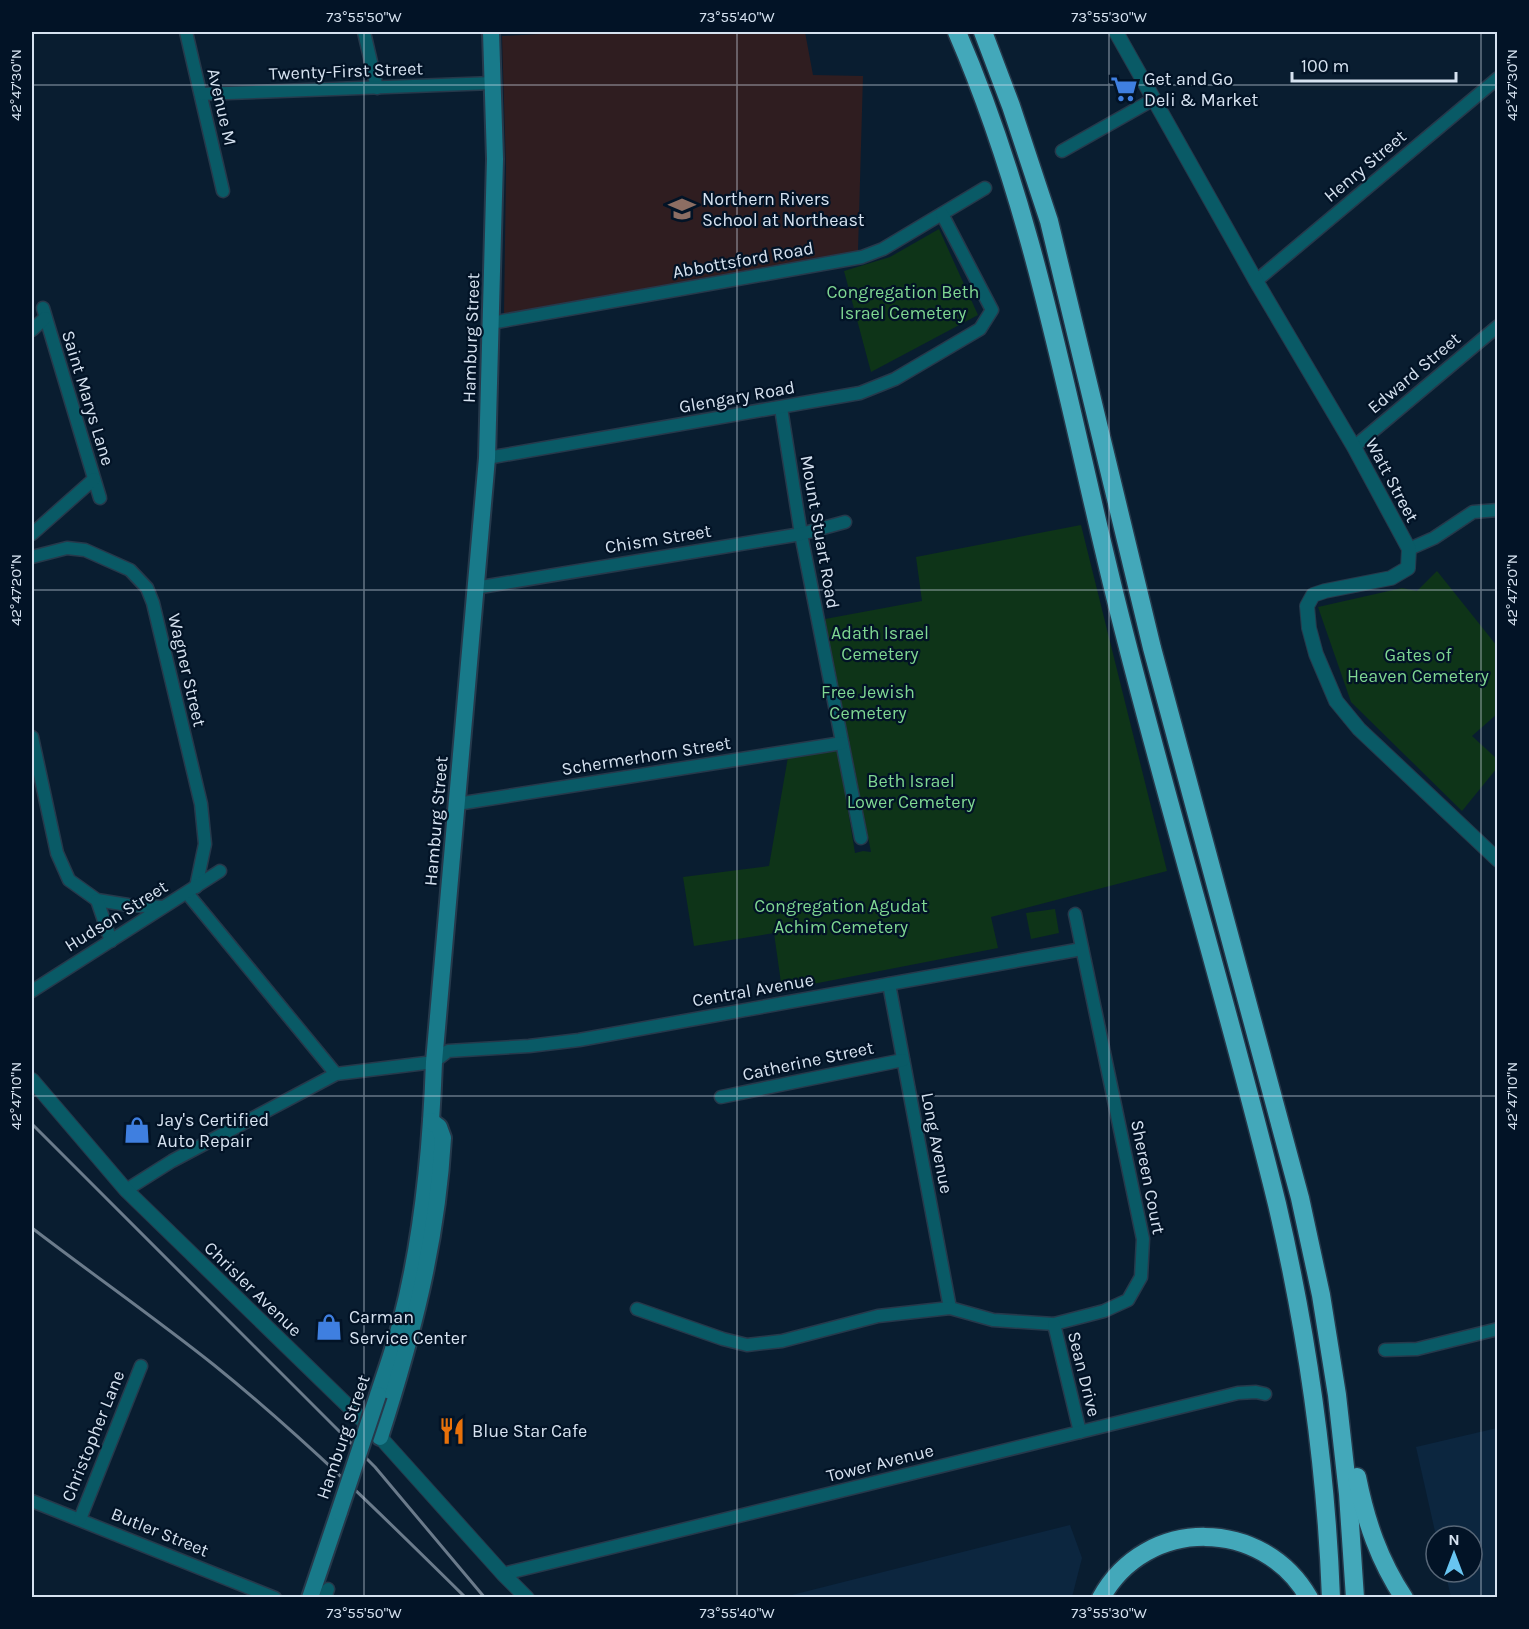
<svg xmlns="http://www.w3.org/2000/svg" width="1529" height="1629" font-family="Karla,sans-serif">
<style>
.built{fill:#0c263f}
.education{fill:#2f1d20}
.green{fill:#0e3418}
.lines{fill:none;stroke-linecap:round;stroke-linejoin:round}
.minor-casing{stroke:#26394b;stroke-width:15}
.tertiary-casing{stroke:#26394b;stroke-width:16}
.secondary-casing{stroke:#26394b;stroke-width:20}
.motorway-casing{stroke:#26394b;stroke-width:21}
.minor{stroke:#095a66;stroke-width:12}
.tertiary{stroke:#095a66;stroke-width:14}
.secondary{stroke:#187a8a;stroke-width:16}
.motorway{stroke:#43a8ba;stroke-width:18}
.rail{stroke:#6b7b8b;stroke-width:3}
.secondary-bridge-casing{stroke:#26394b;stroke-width:20;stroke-linecap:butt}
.secondary-bridge{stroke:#187a8a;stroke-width:16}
.ticks{fill:none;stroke:#d6e2f0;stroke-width:1.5;stroke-opacity:0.45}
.labels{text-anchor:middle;stroke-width:4.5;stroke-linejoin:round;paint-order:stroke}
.street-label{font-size:18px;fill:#d6e2f0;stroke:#021326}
.poi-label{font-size:18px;fill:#d6e2f0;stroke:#021326;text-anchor:start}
.park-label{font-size:18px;fill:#7fd792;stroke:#021326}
.neatline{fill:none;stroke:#d6e2f0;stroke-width:2}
.ticks-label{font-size:15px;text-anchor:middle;fill:#d6e2f0}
</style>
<rect width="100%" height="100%" fill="#091d30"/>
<g class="built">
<path d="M1497,1428V1597H1451L1445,1572H1472V1536H1436L1416,1447Z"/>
<path d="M1070,1525L1082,1558L1072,1597H784Z"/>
</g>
<path class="education" d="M578,32H805L813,75L863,76L858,251L504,314L506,168L502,36Z"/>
<g class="green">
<path d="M939,229L978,315L871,372L844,271L890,257Z"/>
<path d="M1081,525L1167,871L991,917L998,948L782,990L774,933L694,946L683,877L769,866L788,757L838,749L855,853L863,851L871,852L825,619L922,601L916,557Z"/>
<path d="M1437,571L1497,646V714L1472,736L1497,759V768L1462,811L1351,702L1318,607L1402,588L1417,591Z"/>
<path d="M1055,909L1059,933L1031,939L1026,913Z"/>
</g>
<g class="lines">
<defs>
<g id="minor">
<path d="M186,32L223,191"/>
<path d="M364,32L377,88"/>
<path d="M201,94L493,83"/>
<path d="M1062,151L1154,99"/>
<path d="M1256,281L1498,78"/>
<path d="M43,308L100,498"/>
<path d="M491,323L862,257L883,249L985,188"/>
<path d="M32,330L45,318"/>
<path d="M781,408L801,534L861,838"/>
<path d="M1354,447L1498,326"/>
<path d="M487,458L860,393L895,379L980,329L992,310L942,214"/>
<path d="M32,534L94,479"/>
<path d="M1409,549L1434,538L1473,512L1498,510"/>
<path d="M32,557L67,548L85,550L130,570L147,588L153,603L201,804L205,844L196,887"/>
<path d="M475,588L801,534L845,522"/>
<path d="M32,737L57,853L69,880L97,900L128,905L163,907"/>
<path d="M457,804L842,743"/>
<path d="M187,893L336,1074"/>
<path d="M97,900L111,941"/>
<path d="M889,984L950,1308"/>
<path d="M32,991L220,871"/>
<path d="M721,1097L903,1060"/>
<path d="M126,1190L172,1161L336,1074L434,1062L448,1051L529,1046L579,1040L1082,949"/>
<path d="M637,1309L723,1339L747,1345L782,1341L878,1316L950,1308L993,1320L1054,1324L1104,1311L1128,1300L1141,1277L1143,1239L1075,914"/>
<path d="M1054,1324L1080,1432"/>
<path d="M1385,1350L1417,1349L1498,1329"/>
<path d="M32,1501L275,1598"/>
<path d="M80,1519L141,1366"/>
<path d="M503,1574L1238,1393L1256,1392L1265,1394"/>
<path d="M325,1598L328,1589"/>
</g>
<g id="tertiary">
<path d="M1116,32L1256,281L1354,447L1409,549L1408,568L1391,578L1325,591L1313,595L1307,606L1309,628L1316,654L1336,701L1359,729L1498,860"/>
<path d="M32,1080L126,1190L380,1437L503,1574L527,1598"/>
</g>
<g id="secondary">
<path d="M378,1395C386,1370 395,1346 401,1321C423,1237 431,1148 434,1062L487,458L495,159L491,32"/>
<path d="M380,1437C412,1337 437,1244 443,1138L439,1127L431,1121"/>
<path d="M310,1598L339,1512"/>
</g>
<g id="motorway">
<path d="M957,32C1035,212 1068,406 1115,596C1165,799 1227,1000 1277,1204C1307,1333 1326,1464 1331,1598"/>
<path d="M983,32L1011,106L1049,221L1152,648L1300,1198L1321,1295L1337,1395L1348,1494L1355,1598"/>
<path d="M1357,1477C1366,1522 1379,1560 1404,1598"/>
<path d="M1101,1598C1146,1516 1263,1517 1309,1598"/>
</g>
</defs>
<use href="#minor" class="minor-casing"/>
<use href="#tertiary" class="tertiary-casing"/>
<use href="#secondary" class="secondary-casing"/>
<use href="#motorway" class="motorway-casing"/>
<use href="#minor" class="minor"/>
<use href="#tertiary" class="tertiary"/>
<use href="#secondary" class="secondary"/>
<use href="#motorway" class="motorway"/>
<g class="rail">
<path d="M32,1124L375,1467L485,1598"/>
<path d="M32,1228C92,1274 155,1318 214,1365C303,1437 385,1518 466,1598"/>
</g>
<defs>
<path id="secondary-bridge" d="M339,1512L378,1395"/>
</defs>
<use href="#secondary-bridge" class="secondary-bridge-casing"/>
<use href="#secondary-bridge" class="secondary-bridge"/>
</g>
<path class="ticks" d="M364,32V1598M737,32V1598M1109,32V1598M1481,32V1598M32,85H1498M32,590H1498M32,1096H1498"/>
<defs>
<symbol id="supermarket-bare" viewBox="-9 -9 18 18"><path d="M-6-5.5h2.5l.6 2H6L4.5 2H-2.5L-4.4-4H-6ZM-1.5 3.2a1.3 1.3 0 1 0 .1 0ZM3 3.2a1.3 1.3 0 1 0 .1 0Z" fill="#3f7fe0" stroke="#021326" stroke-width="2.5" paint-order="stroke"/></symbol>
<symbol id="school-bare" viewBox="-9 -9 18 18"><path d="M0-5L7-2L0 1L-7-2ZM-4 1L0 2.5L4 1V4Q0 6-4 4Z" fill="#8d6e63" stroke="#021326" stroke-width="2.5" paint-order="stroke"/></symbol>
<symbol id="shop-bare" viewBox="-9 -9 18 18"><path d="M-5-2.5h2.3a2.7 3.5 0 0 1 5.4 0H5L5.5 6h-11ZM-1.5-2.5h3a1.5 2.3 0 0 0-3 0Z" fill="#3f7fe0" stroke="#021326" stroke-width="2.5" paint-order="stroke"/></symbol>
<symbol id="restaurant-bare" viewBox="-9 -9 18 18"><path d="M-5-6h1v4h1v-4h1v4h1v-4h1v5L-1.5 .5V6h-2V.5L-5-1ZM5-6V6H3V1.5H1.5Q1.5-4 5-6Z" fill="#e8710a" stroke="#021326" stroke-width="2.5" paint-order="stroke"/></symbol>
</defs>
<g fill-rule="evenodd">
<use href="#supermarket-bare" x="1105" y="70" width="38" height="38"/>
<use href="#school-bare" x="663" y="190" width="38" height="38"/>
<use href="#shop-bare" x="118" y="1111" width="38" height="38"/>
<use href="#shop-bare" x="310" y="1308" width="38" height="38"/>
<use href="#restaurant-bare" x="433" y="1412" width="38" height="38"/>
</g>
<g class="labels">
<g class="street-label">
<text transform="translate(346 71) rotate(-2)" y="6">Twenty-First Street</text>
<text transform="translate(222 107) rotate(77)" y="6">Avenue M</text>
<text transform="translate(1365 166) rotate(-40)" y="6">Henry Street</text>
<text transform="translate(743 260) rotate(-10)" y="6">Abbottsford Road</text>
<text transform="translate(471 338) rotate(-88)" y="6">Hamburg Street</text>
<text transform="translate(1414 373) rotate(-40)" y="6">Edward Street</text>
<text transform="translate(737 397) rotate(-10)" y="6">Glengary Road</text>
<text transform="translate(88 398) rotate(73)" y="6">Saint Marys Lane</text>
<text transform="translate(1392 480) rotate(62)" y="6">Watt Street</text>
<text transform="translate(820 532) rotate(80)" y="6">Mount Stuart Road</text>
<text transform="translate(658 539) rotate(-9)" y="6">Chism Street</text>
<text transform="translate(187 670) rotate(77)" y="6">Wagner Street</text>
<text transform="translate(646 756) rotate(-9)" y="6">Schermerhorn Street</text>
<text transform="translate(436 821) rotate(-85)" y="6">Hamburg Street</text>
<text transform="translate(116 916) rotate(-32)" y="6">Hudson Street</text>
<text transform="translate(753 990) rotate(-10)" y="6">Central Avenue</text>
<text transform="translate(808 1061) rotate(-12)" y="6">Catherine Street</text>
<text transform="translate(937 1143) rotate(79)" y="6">Long Avenue</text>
<text transform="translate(1148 1177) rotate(79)" y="6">Shereen Court</text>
<text transform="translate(253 1289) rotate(44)" y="6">Chrisler Avenue</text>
<text transform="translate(1084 1374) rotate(76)" y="6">Sean Drive</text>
<text transform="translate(93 1436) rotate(-68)" y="6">Christopher Lane</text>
<text transform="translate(343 1437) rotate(-71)" y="6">Hamburg Street</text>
<text transform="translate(880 1463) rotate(-14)" y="6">Tower Avenue</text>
<text transform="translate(160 1532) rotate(22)" y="6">Butler Street</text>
</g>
<g class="poi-label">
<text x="1144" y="85">Get and Go<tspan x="1144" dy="21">Deli &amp; Market</tspan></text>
<text x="702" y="205">Northern Rivers<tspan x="702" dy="21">School at Northeast</tspan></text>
<text x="157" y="1126">Jay's Certified<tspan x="157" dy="21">Auto Repair</tspan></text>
<text x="349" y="1323">Carman<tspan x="349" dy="21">Service Center</tspan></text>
<text x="472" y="1437">Blue Star Cafe</text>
</g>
<g class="park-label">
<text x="903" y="298">Congregation Beth<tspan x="903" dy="21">Israel Cemetery</tspan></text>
<text x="880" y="639">Adath Israel<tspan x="880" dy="21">Cemetery</tspan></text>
<text x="1418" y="661">Gates of<tspan x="1418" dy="21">Heaven Cemetery</tspan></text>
<text x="868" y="698">Free Jewish<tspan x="868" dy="21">Cemetery</tspan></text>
<text x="911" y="787">Beth Israel<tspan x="911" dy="21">Lower Cemetery</tspan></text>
<text x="841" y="912">Congregation Agudat<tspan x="841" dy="21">Achim Cemetery</tspan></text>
</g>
</g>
<rect width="1529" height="1629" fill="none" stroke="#021326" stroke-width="66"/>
<g transform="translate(1454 1554)"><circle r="28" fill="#021326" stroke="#576677" stroke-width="1.5"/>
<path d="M0-4.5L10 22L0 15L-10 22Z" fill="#68c4f0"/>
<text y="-9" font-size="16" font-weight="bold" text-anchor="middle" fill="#d6e2f0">N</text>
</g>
<path d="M1292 72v9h164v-9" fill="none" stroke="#d6e2f0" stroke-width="3"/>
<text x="1301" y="72" font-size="18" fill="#d6e2f0" stroke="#021326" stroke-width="4.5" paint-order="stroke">100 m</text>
<rect x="33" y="33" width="1463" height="1563" class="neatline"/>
<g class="ticks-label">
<text x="364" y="22">73°55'50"W</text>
<text x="737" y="22">73°55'40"W</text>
<text x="1109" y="22">73°55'30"W</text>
<text transform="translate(16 85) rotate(-90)" y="5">42°47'30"N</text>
<text transform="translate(1512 85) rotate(-90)" y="5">42°47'30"N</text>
<text transform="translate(16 590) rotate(-90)" y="5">42°47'20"N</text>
<text transform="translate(1512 590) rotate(-90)" y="5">42°47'20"N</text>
<text transform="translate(16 1096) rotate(-90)" y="5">42°47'10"N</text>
<text transform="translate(1512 1096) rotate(-90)" y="5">42°47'10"N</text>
<text x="364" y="1618">73°55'50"W</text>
<text x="737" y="1618">73°55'40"W</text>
<text x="1109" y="1618">73°55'30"W</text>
</g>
</svg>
